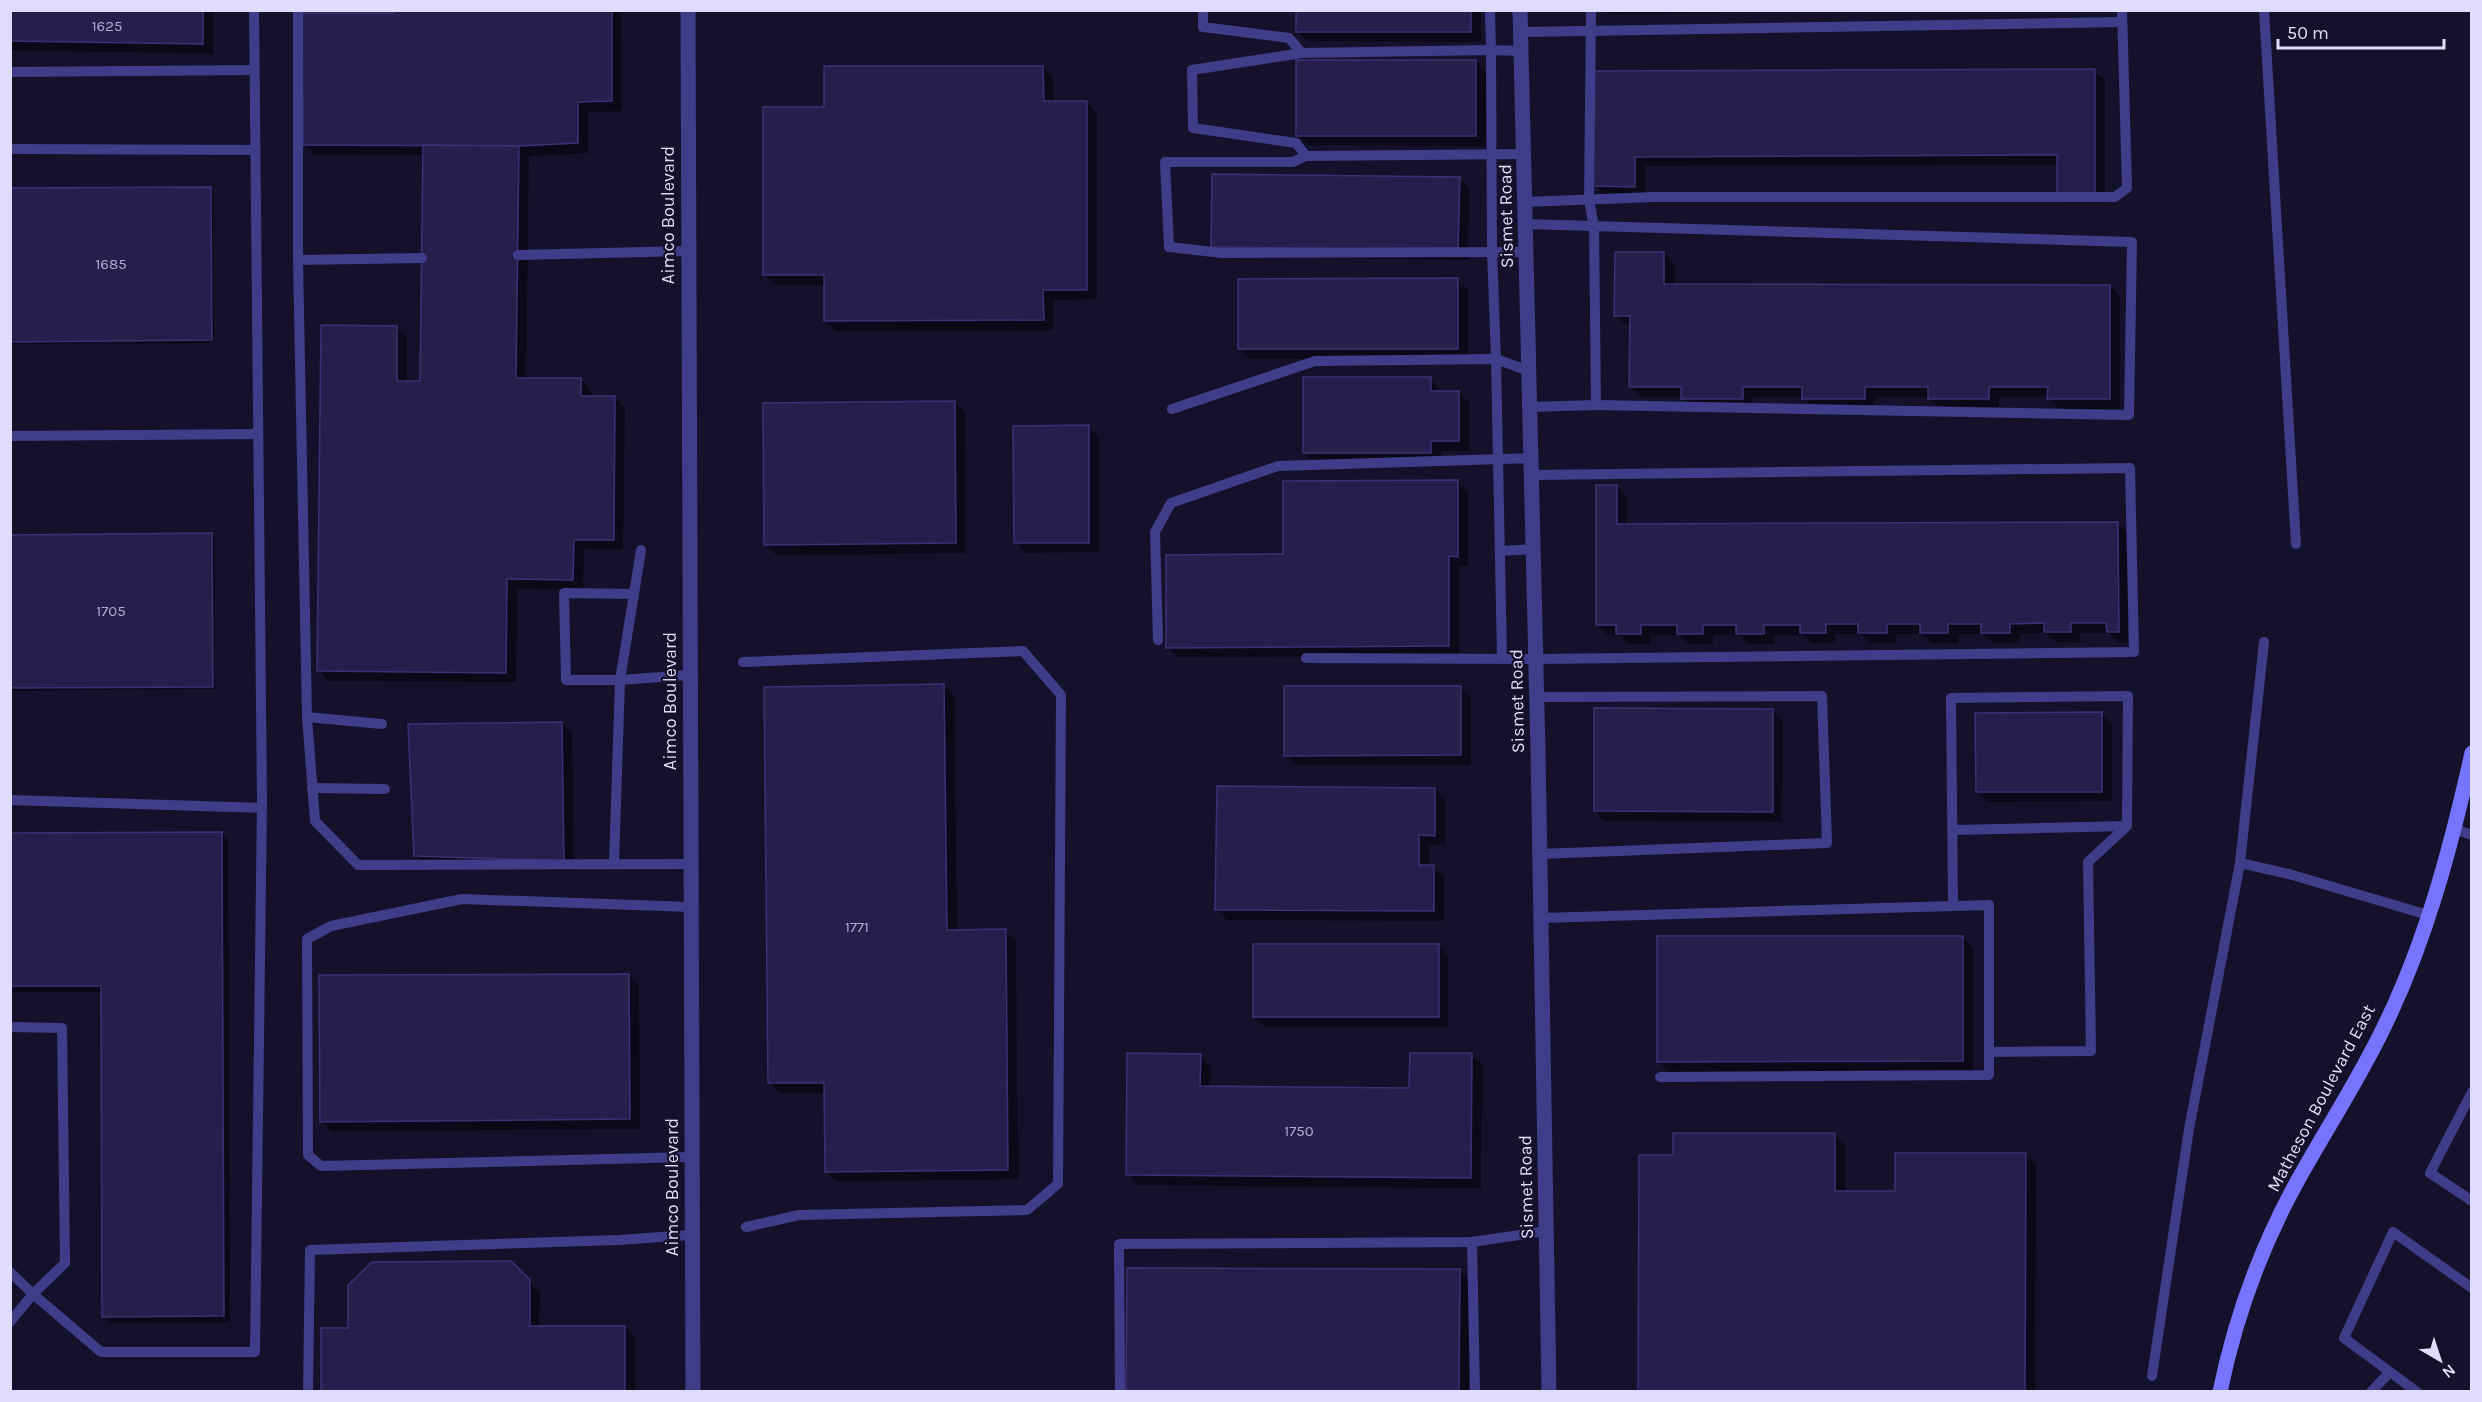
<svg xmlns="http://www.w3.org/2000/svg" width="2482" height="1402" font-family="Karla,sans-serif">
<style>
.shadow{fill:#0007}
.building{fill:#261e4b;stroke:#3d3077;stroke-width:1.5}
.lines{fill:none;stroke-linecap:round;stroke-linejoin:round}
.lane{stroke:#3f3d89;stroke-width:10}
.street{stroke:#3f3d89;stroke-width:15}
.secondary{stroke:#7674fd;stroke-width:15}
.labels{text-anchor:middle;stroke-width:4.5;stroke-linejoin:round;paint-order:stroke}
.number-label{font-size:15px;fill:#b1acd1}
.street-label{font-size:18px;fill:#dfdcfe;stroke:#15112b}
</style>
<rect width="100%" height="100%" fill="#15112b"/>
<g class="shadow">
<path d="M10,10H213V54L10,50Z"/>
<path d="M395,10H617L621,15L622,111L588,112V153L529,156L526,379L581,380L591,390V397L615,398L625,408L623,550L584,549L583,590L517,589L516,682L329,681L319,670L397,328L407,338V383H422L425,155H315L305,145Z"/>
<path d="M1297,10H1481V42L1308,41L1297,31Z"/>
<path d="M1606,10H1842L1610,14Z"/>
<path d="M1476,61L1486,72V146L1308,145L1298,135Z"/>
<path d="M1043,67L1053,78V102H1087L1097,113V299L1053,300V330L836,331L825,320L826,285H775L765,275L826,108Z"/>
<path d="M2094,71L2105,81V202L2069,203L2059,192L2058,165L1645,166V196H1605L1595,186V73Z"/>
<path d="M1459,178L1469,189L1468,260L1223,257L1212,246Z"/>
<path d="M210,188L213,191L214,343L10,344V190Z"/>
<path d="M1664,253L1674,264V286H2110L2120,297V409H2059L2049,397H1999V409H1939L1929,397H1875V409H1814L1804,397H1753V408H1693L1683,397H1641L1631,386V325H1626L1615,315Z"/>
<path d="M1457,280L1468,290V359H1250L1239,348Z"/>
<path d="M1430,378L1441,392H1459L1469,403V451H1441V463H1315L1304,453Z"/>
<path d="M955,403L965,413L966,553L776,555L766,544Z"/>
<path d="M1088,427L1099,437V552L1026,553L1015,542Z"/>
<path d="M1457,481L1468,492V566H1458L1459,656L1178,657L1167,647L1284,556Z"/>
<path d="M1616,486L1626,496V526L2118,523L2128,534V642H2118L2109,633H2080V642H2056L2047,633L2020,634L2019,642L1993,643L1984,634H1958V643H1932L1923,634H1896V643H1870L1861,634H1835V643H1812L1803,635H1774V644H1748L1739,635H1713V644H1689L1680,635H1651V644H1628L1619,635H1607L1597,625Z"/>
<path d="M211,534L214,537L215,689L10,691V536Z"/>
<path d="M944,686L954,696L957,932L1005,931L1016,941L1018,1179L837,1182L827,1172L826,1093H780L769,1083Z"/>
<path d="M1460,687L1471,698V765H1296L1286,755Z"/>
<path d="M1773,711L1783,721L1782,822L1605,821L1595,811Z"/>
<path d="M2101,714L2112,724V801L1987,802L1977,792Z"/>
<path d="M562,723L572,734L574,871L426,866L416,856Z"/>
<path d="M1435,789L1445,800V845H1429V867H1434L1444,877V921L1227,920L1217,909Z"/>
<path d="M222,833L228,840L230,1322L110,1323L103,1316L102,992H10V835Z"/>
<path d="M1963,937L1973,948V1071L1669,1072L1659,1062Z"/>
<path d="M1438,945L1448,956V1027H1265L1254,1017Z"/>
<path d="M629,975L639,986L640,1129L331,1131L321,1121Z"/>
<path d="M1200,1055L1210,1066V1088L1411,1089L1472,1055L1482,1065L1481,1188L1138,1185L1128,1174Z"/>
<path d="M1834,1135L1845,1145V1192H1896L2026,1154L2036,1165L2035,1392H1639L1674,1157Z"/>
<path d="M510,1263L540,1292L539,1328L625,1327L635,1337V1392H322L349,1329Z"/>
<path d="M1459,1270L1470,1281L1469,1392H1128Z"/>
</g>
<g class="building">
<path d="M10,10H203V44L10,41Z"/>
<path d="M393,10H612V101L578,102V143L519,146L303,145L302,13H393Z"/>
<rect x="1296" y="10" width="175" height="22"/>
<rect x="1296" y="60" width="180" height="76"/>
<path d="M824,66H1043L1044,101H1087V290H1043L1044,320L824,321V275H763V107H824Z"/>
<path d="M2095,69V193H2057V155L1635,157V187L1593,186L1594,71Z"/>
<path d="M423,145L519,146L516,378H581V396H615L614,540H574L573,580L507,579L506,673L317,671L321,325L397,326V381H420Z"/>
<path d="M1212,174L1460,177L1458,250L1211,247Z"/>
<path d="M211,187L212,340L10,342V188Z"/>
<path d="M1615,252H1664V284L2110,285V399H2047L2048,387H1989V399H1928V387H1865V399H1802V387H1743V399H1681V387H1629L1630,316H1614Z"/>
<path d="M1458,278V349H1238V279Z"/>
<path d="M1303,377H1431V391H1459V441H1431V453H1303Z"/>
<path d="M955,401L956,543L764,545L763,403Z"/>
<path d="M1089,425V543H1014L1013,426Z"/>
<path d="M1458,480V557L1449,556V646L1166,648V555L1283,554V481Z"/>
<path d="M1596,485H1617V524L2118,522L2119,632H2107L2106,623H2071V632H2044V623L2010,624V633H1981V624H1948V633H1920V624H1887V633H1858V624H1826V633H1800V625H1764V634H1736V625H1703V634H1677V625H1641V634H1616V625H1596Z"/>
<path d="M212,533L213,687L10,688V535Z"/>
<path d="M944,684L947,930L1006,929L1008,1170L825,1172L824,1083H768L764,687Z"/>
<path d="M1284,686H1461V755L1284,756Z"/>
<path d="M1594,708L1773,709V812L1594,811Z"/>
<path d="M2102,712V792H1976L1975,713Z"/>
<path d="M562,722L564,861L414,856L408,724Z"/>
<path d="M1217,786L1435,788V836L1419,835V865H1434V911L1215,910Z"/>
<path d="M222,832L224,1316L102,1317L101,986H10V833Z"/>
<path d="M1657,936H1963V1061L1657,1062Z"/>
<rect x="1253" y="944" width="186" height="73"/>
<path d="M629,974L630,1119L320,1122L319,975Z"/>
<path d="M1127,1053L1201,1054L1200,1086L1409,1088L1410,1053H1472L1471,1178L1126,1175Z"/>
<path d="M1673,1133H1835V1191H1895V1153H2026L2025,1392H1638L1639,1155H1673Z"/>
<path d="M511,1261L530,1280V1326H625V1392H321V1328H348V1285L372,1262Z"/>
<path d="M1127,1268L1460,1269L1459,1392H1126Z"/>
</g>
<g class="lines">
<g class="lane">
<path d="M298,10V260L422,258"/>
<path d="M1203,10V27L1289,38L1302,53"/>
<path d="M1490,10L1491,50L1521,51"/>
<path d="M1591,10L1589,200L1594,227L1596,405"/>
<path d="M2264,10L2296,544"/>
<path d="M1520,32L2122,22"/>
<path d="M10,72L254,70"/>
<path d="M10,149L255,150"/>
<path d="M1524,154L1306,156L1293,162H1165L1169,247L1222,253L1526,252"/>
<path d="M1306,156L1296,143L1193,128L1192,70L1302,53L1491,50L1492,251L1496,359L1529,371"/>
<path d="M1525,202L1654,197H2115L2127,188L2122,10"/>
<path d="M1525,224L2132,242L2129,415L1596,405L1530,407"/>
<path d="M518,255L687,251"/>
<path d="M298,260L307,717L315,821L358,865L690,864"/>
<path d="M1172,409L1315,361L1496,359L1502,658"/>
<path d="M10,436L258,434"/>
<path d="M1500,551L1533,549"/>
<path d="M564,593L634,594L620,680H566Z"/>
<path d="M634,594L641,550"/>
<path d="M1158,640L1155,532L1171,503L1278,466L1531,458"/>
<path d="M2264,642L2240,863L2289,874L2428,915"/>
<path d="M1306,658L1536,659L2134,652L2130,468L1531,475"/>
<path d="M743,662L1023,651L1061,695L1058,1184L1027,1210L799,1215L746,1227"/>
<path d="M1537,697L1822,696L1827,843L1540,854"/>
<path d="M307,717L382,724"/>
<path d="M312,788L385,789"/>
<path d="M10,800L262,808"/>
<path d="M2455,829L2472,835"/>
<path d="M1953,830L2127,826"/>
<path d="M614,864L620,680L689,675"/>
<path d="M1953,906L1951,698L2128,696L2127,826L2088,862L2091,1051L1989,1052"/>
<path d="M690,907L462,899L331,926L307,939L308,1155L321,1166L691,1157"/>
<path d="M1541,918L1989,905V1075L1660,1077"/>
<path d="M10,1027L62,1028L65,1263L33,1294L10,1272"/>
<path d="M2472,1092L2430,1173L2472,1201"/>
<path d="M1472,1242L1475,1392"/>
<path d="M10,1322L33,1294L101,1352H255L262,802L254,10"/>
<path d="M2152,1376L2189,1129L2240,863"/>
<path d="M308,1392L310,1250L619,1240L690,1235"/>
<path d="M1120,1392L1119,1244L1472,1242L1546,1231"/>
<path d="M2371,1392L2390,1372"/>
<path d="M2417,1392L2344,1338L2393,1232L2472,1288"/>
</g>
<g class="street">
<path d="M688,10L693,1392"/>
<path d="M1520,10L1538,750L1549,1392"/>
</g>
<path class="secondary" d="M2220,1392C2234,1323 2259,1253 2292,1191C2321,1137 2356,1085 2383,1029C2426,942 2451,847 2472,753"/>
</g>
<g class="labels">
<g class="number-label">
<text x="107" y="31">1625</text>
<text x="111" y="269">1685</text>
<text x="111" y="616">1705</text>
<text x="857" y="932">1771</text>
<text x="1299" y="1136">1750</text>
</g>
<g class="street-label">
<text transform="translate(668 215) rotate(-90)" y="6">Aimco Boulevard</text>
<text transform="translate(1506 216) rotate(-91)" y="6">Sismet Road</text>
<text transform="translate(670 701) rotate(-90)" y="6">Aimco Boulevard</text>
<text transform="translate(1517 701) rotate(-91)" y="6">Sismet Road</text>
<text transform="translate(2321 1098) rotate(-62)" y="6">Matheson Boulevard East</text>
<text transform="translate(672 1187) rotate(-90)" y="6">Aimco Boulevard</text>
<text transform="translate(1526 1187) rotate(-91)" y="6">Sismet Road</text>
</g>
</g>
<rect width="2482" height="1402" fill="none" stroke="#dfdcfe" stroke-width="24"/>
<g transform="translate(2440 1360) rotate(141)" stroke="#15112b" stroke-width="4.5" paint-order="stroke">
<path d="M0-4.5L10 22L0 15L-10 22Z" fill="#dfdcfe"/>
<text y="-9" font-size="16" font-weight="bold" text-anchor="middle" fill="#dfdcfe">N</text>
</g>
<path d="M2278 39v9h166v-9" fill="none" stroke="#dfdcfe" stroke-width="3"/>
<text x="2287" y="39" font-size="18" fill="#dfdcfe" stroke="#15112b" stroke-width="4.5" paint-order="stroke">50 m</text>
</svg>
